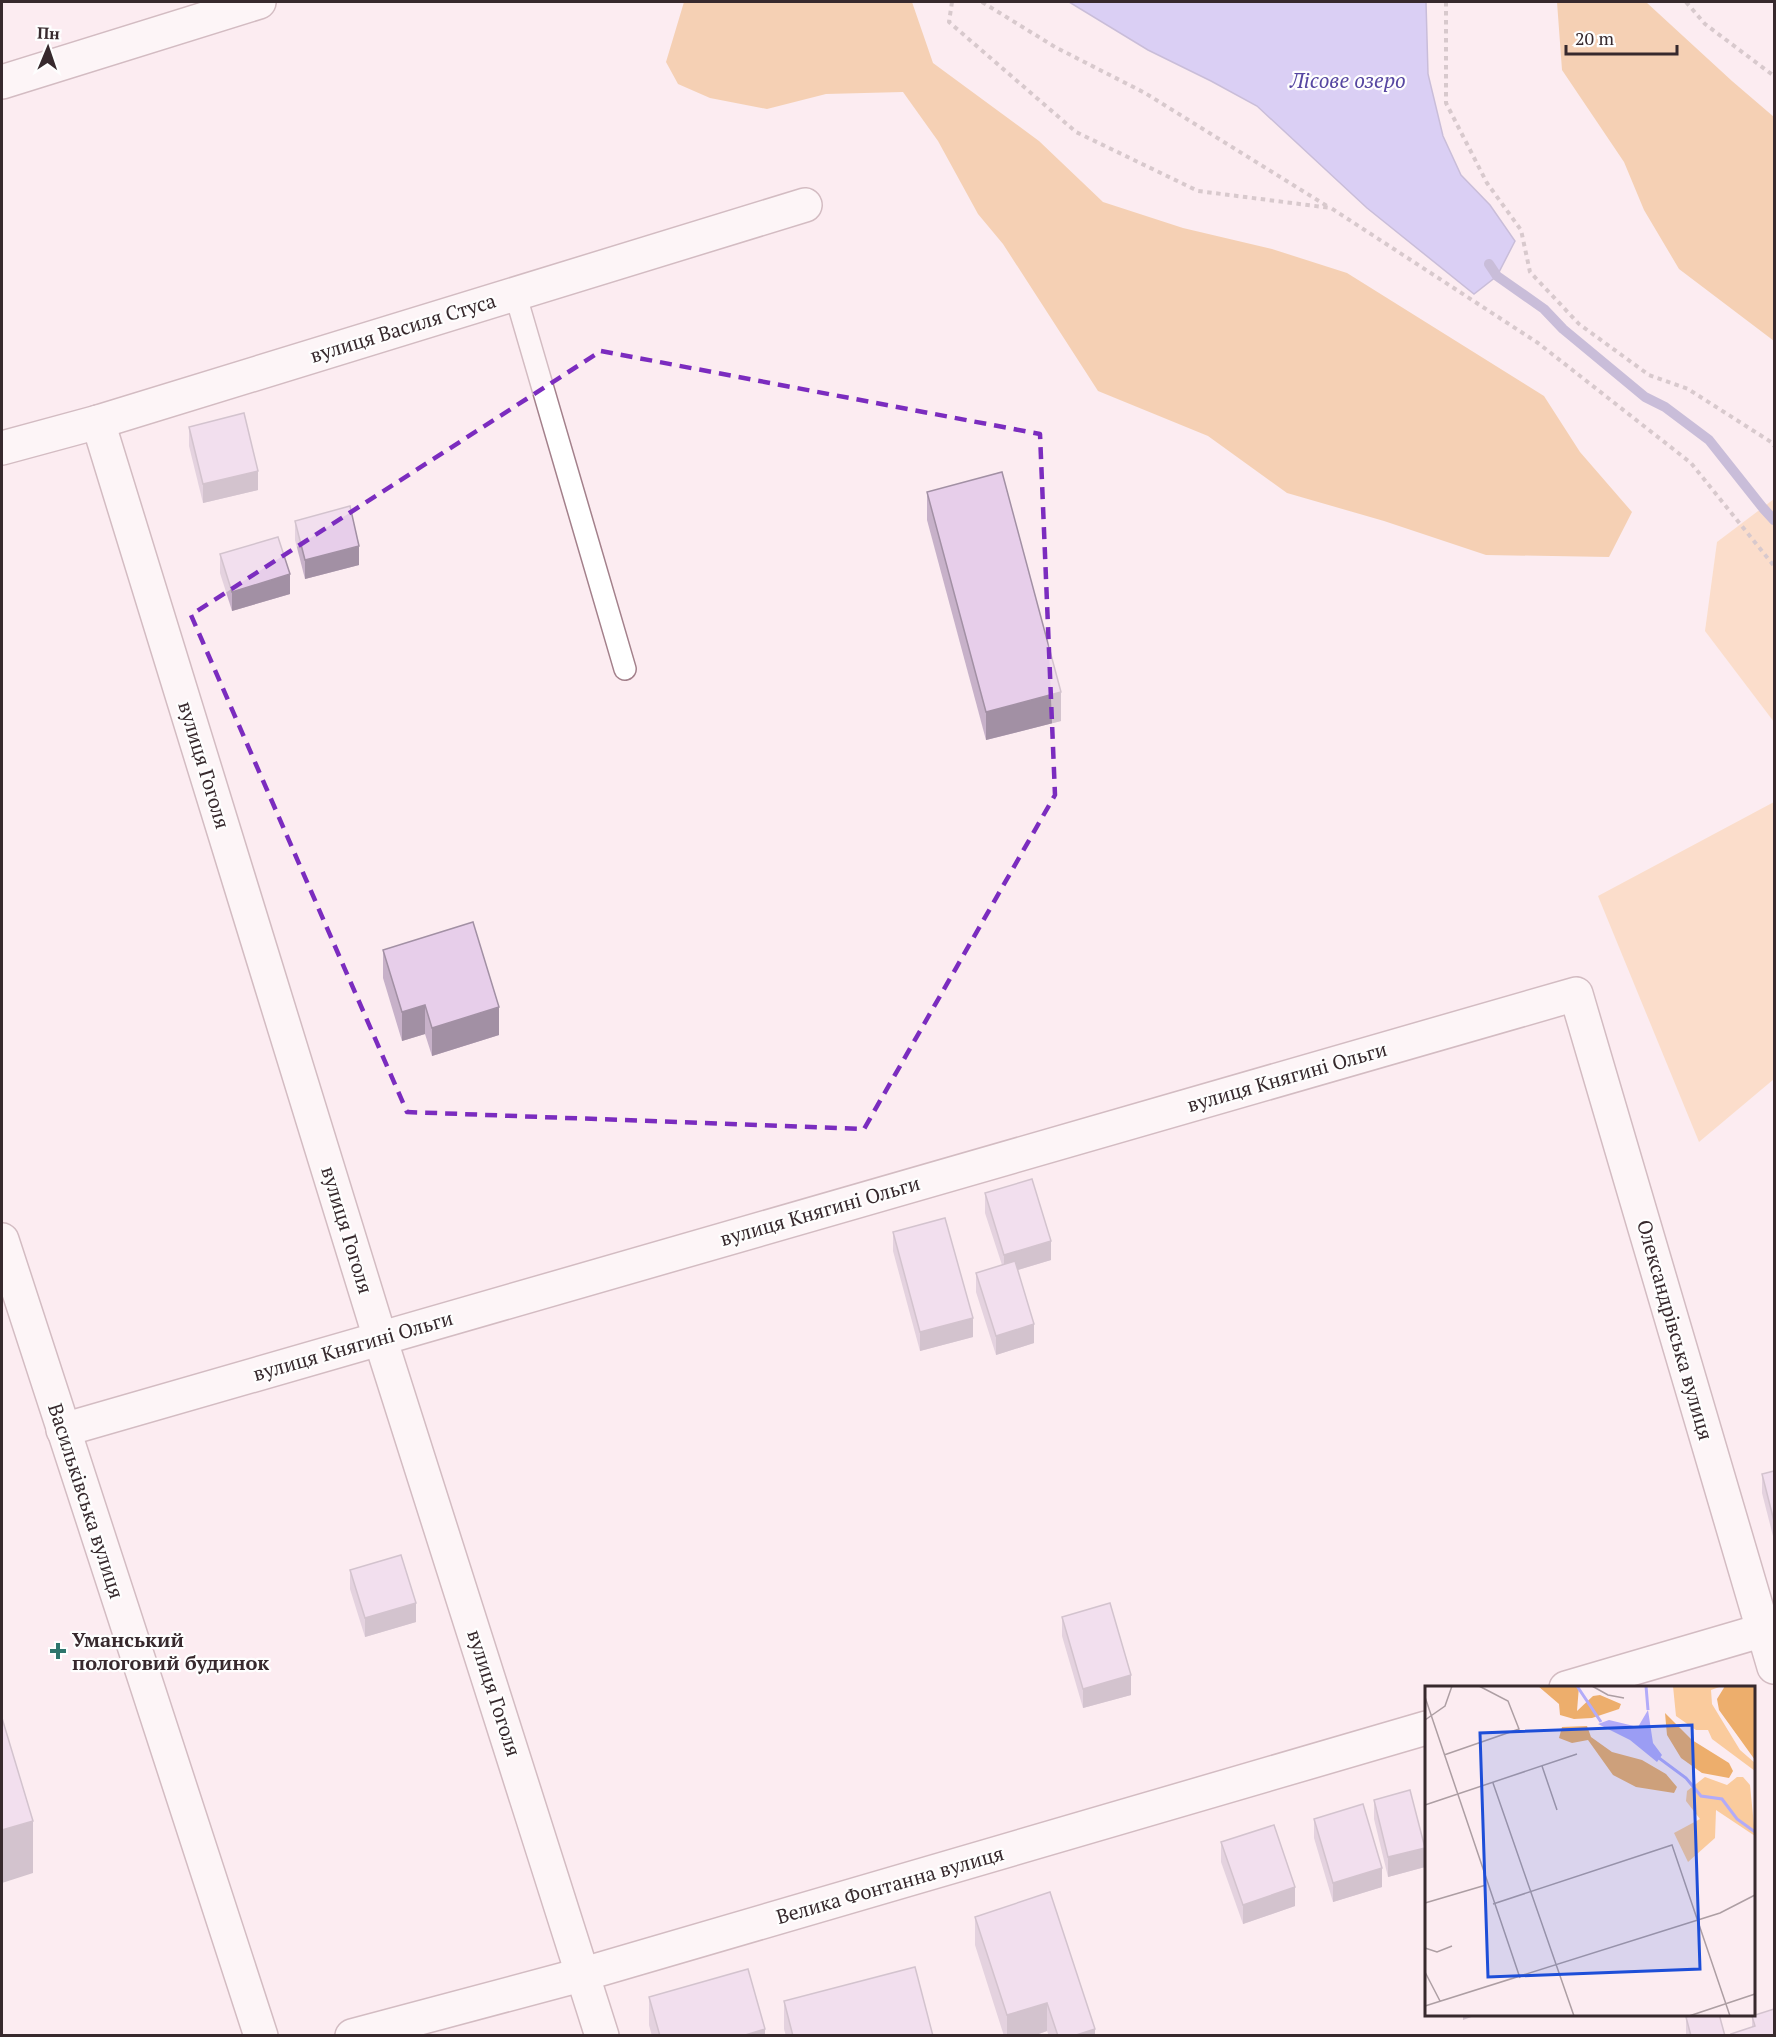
<svg xmlns="http://www.w3.org/2000/svg" width="1776" height="2037" font-family="'PT Serif',serif">
<style>
.green{fill:#facb9d}
.forest{fill:#edae6c}
.water{fill:#b2abf9;stroke:#8d84bc;stroke-width:1.5}
.lines{fill:none;stroke-linecap:round;stroke-linejoin:round}
.stream{stroke:#8d84bc;stroke-width:10}
.service-casing{stroke:#a3808b;stroke-width:24}
.minor-casing{stroke:#a3808b;stroke-width:36}
.path{stroke:#ae9ea3;stroke-width:4;stroke-dasharray:4.5 4.5;stroke-linecap:butt}
.service{stroke:#fff;stroke-width:21}
.minor{stroke:#fff;stroke-width:33}
.wall{fill:#c7b1c9}
.shaded-wall{fill:#a290a4}
.building{fill:#e7ceea;stroke:#a290a4;stroke-width:1.5}
.marked{fill:none;stroke:#7b2cbf;stroke-width:4.5;stroke-dasharray:12 8;stroke-linejoin:round}
.poi-dot{fill:#2e756c;stroke:#fefefe;stroke-width:2}
.labels{text-anchor:middle;stroke-width:4.5;stroke-linejoin:round;paint-order:stroke}
.street-label{font-size:20px;fill:#37292d;stroke:#fefefe}
.poi-label{font-size:20px;font-weight:bold;fill:#37292d;stroke:#fefefe;text-anchor:start}
.water-label{font-size:21px;font-style:italic;fill:#5646a1;stroke:#fefefe}
.inset-river{fill:none;stroke:#b2abf9;stroke-width:3}
.inset-road{fill:none;stroke:#ad9ea3;stroke-width:1.5}
.view{fill:#1d4ed8;fill-opacity:0.15;stroke:#1d4ed8;stroke-width:3}
.inset-edge{fill:none;stroke:#37292d;stroke-width:3}
</style>
<rect width="100%" height="100%" fill="#fcecf1"/>
<g class="green">
<path d="M1774,499V722L1705,631L1717,542Z"/>
<path d="M1774,802V1079L1699,1142L1598,896Z"/>
</g>
<g class="forest">
<path d="M684,2H912L933,63L1039,141L1103,202L1183,228L1272,249L1347,273L1544,396L1580,452L1632,512L1609,557L1486,555L1384,521L1287,493L1208,436L1098,391L1003,244L978,214L938,141L903,92L826,94L767,109L710,98L678,84L666,62Z"/>
<path d="M1557,2H1646L1732,81L1774,117V341L1679,269L1644,210L1624,162L1562,70Z"/>
</g>
<path class="water" d="M1069,2H1426L1428,74L1443,136L1461,175L1490,205L1515,241L1497,276L1474,294L1367,208L1257,106L1211,81L1148,50Z"/>
<g class="lines">
<path class="stream" d="M1489,264L1497,276L1544,309L1563,329L1645,397L1665,407L1709,440L1763,508L1774,520"/>
<defs>
<path id="service" d="M515,293L625,669"/>
<g id="minor">
<path d="M2,82L259,2"/>
<path d="M98,422L380,1338L602,2036"/>
<path d="M2,448L98,422L805,205"/>
<path d="M2,1240L261,2036"/>
<path d="M63,1430L1576,994L1774,1667"/>
<path d="M1566,1688L1774,1627"/>
<path d="M352,2036L584,1974L1426,1728"/>
</g>
</defs>
<use href="#service" class="service-casing"/>
<use href="#minor" class="minor-casing"/>
<g class="path">
<path d="M952,2L949,22L1076,132L1198,191L1331,208L1538,343L1691,463L1774,566"/>
<path d="M982,2L1055,47L1145,93L1327,206"/>
<path d="M1446,2V103L1487,183L1521,230L1530,272L1579,324L1649,375L1688,389L1771,442L1774,446"/>
<path d="M1686,2L1705,24L1774,76"/>
</g>
<use href="#service" class="service"/>
<use href="#minor" class="minor"/>
</g>
<g class="wall">
<path d="M189,427L258,490L203,503L189,446Z"/>
<path d="M927,492L1061,721L986,740L927,520Z"/>
<path d="M295,521L359,565L305,579L295,540Z"/>
<path d="M220,554L290,594L232,611L220,573Z"/>
<path d="M383,950L499,1035L432,1056L425,1034L402,1041L383,978Z"/>
<path d="M985,1193L1051,1260L1018,1270L1034,1343L996,1355L976,1292V1273L1002,1265L985,1213Z"/>
<path d="M893,1232L973,1337L920,1351L893,1251Z"/>
<path d="M1774,1471V1540L1762,1493V1474Z"/>
<path d="M350,1570L416,1622L365,1637L350,1589Z"/>
<path d="M1062,1617L1131,1695L1083,1708L1062,1636Z"/>
<path d="M1374,1800L1425,1867L1388,1877L1374,1819Z"/>
<path d="M1314,1819L1382,1887L1333,1902L1314,1838Z"/>
<path d="M1221,1842L1295,1906L1243,1924L1221,1862Z"/>
<path d="M975,1917L1095,2036H1049L1047,2031L1033,2036H1004L975,1945Z"/>
<path d="M649,1997L765,2036H652L649,2025Z"/>
<path d="M784,2001L933,2036H786L784,2029Z"/>
<path d="M1752,2016L1774,2036H1731V2034L1752,2027Z"/>
<path d="M1686,2017L1725,2036H1686Z"/>
</g>
<g class="shaded-wall">
<path d="M258,471V490L203,503V484Z"/>
<path d="M359,546V565L305,579V560Z"/>
<path d="M290,574V594L232,611V592Z"/>
<path d="M1061,692V721L986,740V712Z"/>
<path d="M425,1005V1034L402,1041V1012Z"/>
<path d="M499,1007V1035L432,1056V1028Z"/>
<path d="M1051,1241V1260L1004,1274V1255Z"/>
<path d="M973,1318V1337L920,1351V1332Z"/>
<path d="M1034,1324V1343L996,1355V1336Z"/>
<path d="M416,1603V1622L365,1637V1618Z"/>
<path d="M1131,1675V1695L1083,1708V1689Z"/>
<path d="M33,1821V1873L2,1883V1830Z"/>
<path d="M1425,1848V1867L1388,1877V1857Z"/>
<path d="M1382,1868V1887L1333,1902V1883Z"/>
<path d="M1295,1887V1906L1243,1924V1905Z"/>
<path d="M1047,2003V2031L1033,2036H1007V2015Z"/>
<path d="M1463,2014H1480L1463,2020Z"/>
<path d="M765,2029V2036H742Z"/>
<path d="M1095,2029V2036H1073Z"/>
</g>
<g class="building">
<path d="M244,413L258,471L203,484L189,427Z"/>
<path d="M1002,472L1061,692L986,712L927,492Z"/>
<path d="M350,506L359,546L305,560L295,521Z"/>
<path d="M278,537L290,574L232,592L220,554Z"/>
<path d="M473,922L499,1007L432,1028L425,1005L402,1012L383,950Z"/>
<path d="M1032,1179L1051,1241L1004,1255L985,1193Z"/>
<path d="M945,1218L973,1318L920,1332L893,1232Z"/>
<path d="M1015,1261L1034,1324L996,1336L976,1273Z"/>
<path d="M1774,1471V1521L1762,1474Z"/>
<path d="M401,1555L416,1603L365,1618L350,1570Z"/>
<path d="M1110,1603L1131,1675L1083,1689L1062,1617Z"/>
<path d="M2,1718L33,1821L2,1830Z"/>
<path d="M1410,1790L1425,1848L1388,1857L1374,1800Z"/>
<path d="M1363,1804L1382,1868L1333,1883L1314,1819Z"/>
<path d="M1274,1825L1295,1887L1243,1905L1221,1842Z"/>
<path d="M1050,1892L1095,2029L1073,2036H1058L1047,2003L1007,2015L975,1917Z"/>
<path d="M915,1967L933,2036H793L784,2001Z"/>
<path d="M748,1969L765,2029L742,2036H660L649,1997Z"/>
<path d="M1774,2009V2036H1732L1731,2034L1755,2026L1752,2016Z"/>
<path d="M1695,2014H1719L1725,2036H1691L1686,2017Z"/>
</g>
<path d="M0 0H1776V2037H0ZM601,351L1040,434L1055,795L864,1129L407,1112L191,615Z" fill="#fcecf1" fill-opacity=".55" fill-rule="evenodd"/>
<path class="marked" d="M601,351L1040,434L1055,795L864,1129L407,1112L191,615Z"/>
<path class="poi-dot" d="M55 1642h6v6h6v6h-6v6h-6v-6h-6v-6h6z"/>
<g class="labels">
<g class="street-label">
<text transform="translate(403 328) rotate(-17)" y="7">вулиця Василя Стуса</text>
<text transform="translate(204 765) rotate(73)" y="7">вулиця Гоголя</text>
<text transform="translate(1287 1077) rotate(-16)" y="7">вулиця Княгині Ольги</text>
<text transform="translate(820 1211) rotate(-16)" y="7">вулиця Княгині Ольги</text>
<text transform="translate(347 1230) rotate(73)" y="7">вулиця Гоголя</text>
<text transform="translate(1675 1330) rotate(74)" y="7">Олександрівська вулиця</text>
<text transform="translate(353 1346) rotate(-16)" y="7">вулиця Княгині Ольги</text>
<text transform="translate(86 1501) rotate(72)" y="7">Васильківська вулиця</text>
<text transform="translate(494 1693) rotate(72)" y="7">вулиця Гоголя</text>
<text transform="translate(890 1885) rotate(-16)" y="7">Велика Фонтанна вулиця</text>
</g>
<g class="poi-label">
<text x="72" y="1647">Уманський<tspan x="72" dy="23">пологовий будинок</tspan></text>
</g>
<g class="water-label">
<text x="1348" y="88">Лісове озеро</text>
</g>
</g>
<g transform="translate(1425 1686)">
<rect width="330" height="330" fill="#fcecf1"/>
<path d="M248,0H297L286,4L287,18L315,64L330,77V85L287,53L283,44H271L251,30ZM280,91L302,99L312,91H318L325,99L330,150L291,124L290,152L263,176L249,147L275,133L261,115L262,105Z" fill="#facb9d"/>
<path d="M113,0H154L152,25L168,10L175,9L196,18L194,23L167,32L149,33L135,29L134,18ZM300,0H330V74L294,24L292,13ZM240,27L267,54L304,77L308,85L304,92L277,87L256,72L242,49ZM162,40L166,51L187,66L217,74L241,88L252,101L249,107L211,101L188,89L163,54L147,57L134,52L137,41Z" fill="#edae6c"/>
<path d="M223,24L228,57L237,69L232,76L205,54L173,38L184,34L213,41Z" fill="#b2abf9"/>
<path class="inset-river" d="M152,0L176,36M221,0L223,24M234,72L261,92L276,110L297,113L312,133L330,146"/>
<path class="inset-road" d="M167,0L183,9L199,12M0,11L95,292M0,34L20,20L27,0M19,69L94,43L83,15L54,0M117,80L132,124M68,97L149,330M0,119L152,68M0,217L61,199M68,218L247,159L305,330M0,262L12,266L27,260M0,286L15,315M0,320L295,227L330,209M264,330L330,308"/>
<path class="view" d="M267,39L275,283L63,291L55,47Z"/>
<rect width="330" height="330" class="inset-edge"/>
</g>
<rect width="1776" height="2037" fill="none" stroke="#37292d" stroke-width="6"/>
<g transform="translate(48 48) rotate(2)" stroke="#fefefe" stroke-width="4.5" paint-order="stroke">
<path d="M0-4.5L10 22L0 15L-10 22Z" fill="#37292d"/>
<text y="-9" font-size="16" font-weight="bold" text-anchor="middle" fill="#37292d">Пн</text>
</g>
<path d="M1566 45v9h111v-9" fill="none" stroke="#37292d" stroke-width="3"/>
<text x="1575" y="45" font-size="18" fill="#37292d" stroke="#fefefe" stroke-width="4.5" paint-order="stroke">20 m</text>
</svg>
